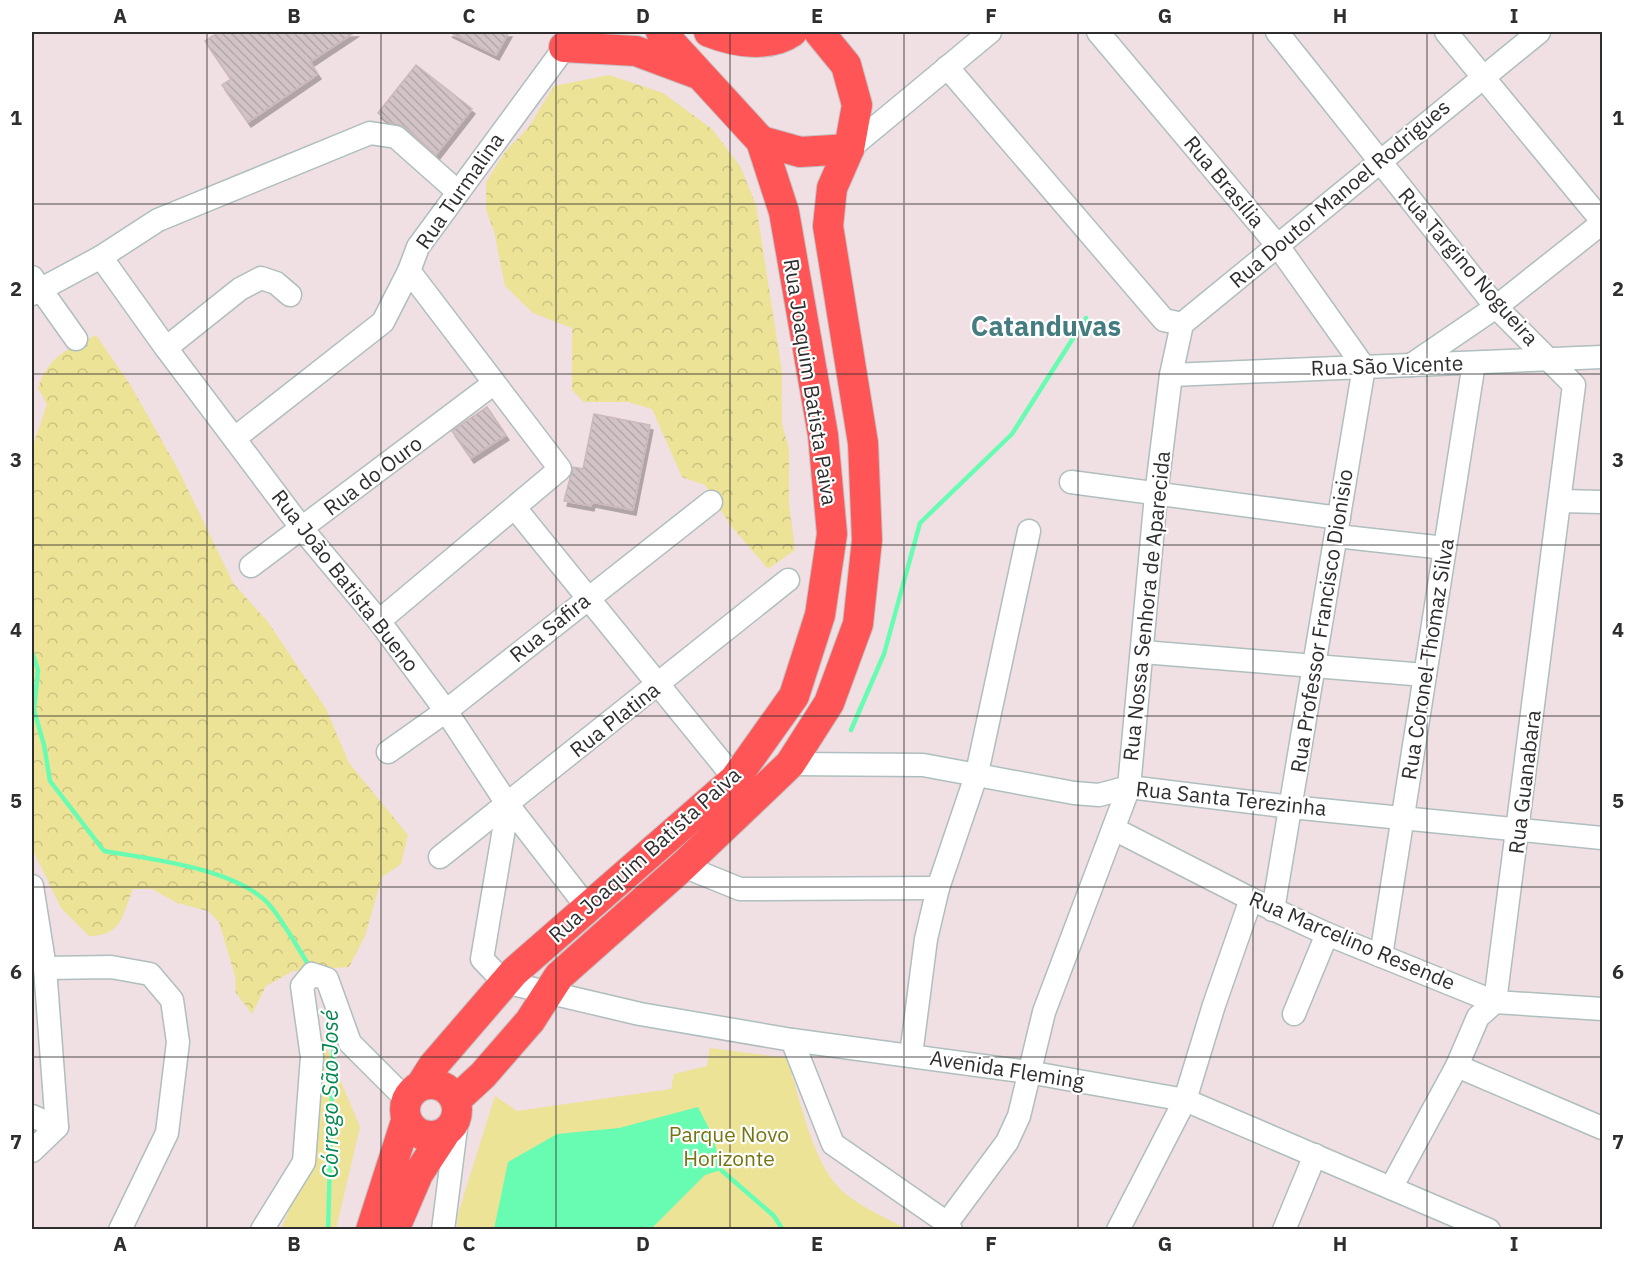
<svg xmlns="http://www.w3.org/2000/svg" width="1634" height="1261" font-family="'IBM Plex Sans',sans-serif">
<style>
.forest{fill:url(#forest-crowns)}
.park{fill:#ece396}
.water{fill:#68fcb2}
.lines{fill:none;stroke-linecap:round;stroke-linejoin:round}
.stream{stroke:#68fcb2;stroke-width:4.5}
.building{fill:url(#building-back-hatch);stroke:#ccb8bb;stroke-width:1.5;filter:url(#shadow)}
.minor-casing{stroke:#afbebe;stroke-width:25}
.major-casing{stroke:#c4c4c4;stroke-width:32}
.minor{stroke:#fff;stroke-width:22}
.major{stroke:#ff5556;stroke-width:30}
.grid{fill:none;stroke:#2e2e2e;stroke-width:1.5;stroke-opacity:0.55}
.labels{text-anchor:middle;stroke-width:4.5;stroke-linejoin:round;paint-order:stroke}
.street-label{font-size:21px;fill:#2e2e2e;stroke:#fff}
.park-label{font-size:21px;fill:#737613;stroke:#fff}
.water-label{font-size:22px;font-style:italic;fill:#048850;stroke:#fff}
.district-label{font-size:27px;font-weight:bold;fill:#457c7f;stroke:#fff}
.neatline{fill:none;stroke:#2e2e2e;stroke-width:2}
.grid-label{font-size:20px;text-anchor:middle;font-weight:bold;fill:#2e2e2e}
</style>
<defs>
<pattern id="forest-crowns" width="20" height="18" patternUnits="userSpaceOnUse" patternTransform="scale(1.5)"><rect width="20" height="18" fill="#ece396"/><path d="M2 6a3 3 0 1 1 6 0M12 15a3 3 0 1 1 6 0" fill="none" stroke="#cbc382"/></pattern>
<pattern id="building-back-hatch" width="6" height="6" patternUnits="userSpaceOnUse" patternTransform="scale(1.5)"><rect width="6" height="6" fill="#d2c3c6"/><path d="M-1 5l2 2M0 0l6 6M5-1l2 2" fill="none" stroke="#b5a8aa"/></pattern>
<filter id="shadow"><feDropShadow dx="3" dy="5" stdDeviation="0" flood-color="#0004"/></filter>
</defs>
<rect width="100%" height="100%" fill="#f0dfe3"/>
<g class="forest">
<path d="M609,75L663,93L712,129L740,166L756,205L782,372V424L789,449V504L795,550L768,569L731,526L705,485L682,477L652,409L628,402H584L572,390V328L533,313L505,286L494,231L486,210V182L505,152L528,128L554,86Z"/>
<path d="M96,335L131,386L180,473L233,583L268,622L326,709L349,763L408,835L401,864L382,877L365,936L349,967L293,971L266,986L252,1014L236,993L235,976L219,922L208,911L177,903L152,889H133C122,914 123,936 89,936L61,908L32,848V449L47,404L38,388C49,355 67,350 96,335Z"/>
</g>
<g class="park">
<path d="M317,1025L360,1127L336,1229L281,1230L312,1153Z"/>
<path d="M710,1048L787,1058C800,1098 813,1170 847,1195C865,1209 888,1219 907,1229L457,1230L458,1214L495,1096L517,1111L671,1089L674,1074L707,1066Z"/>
</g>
<path class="water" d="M698,1107L713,1136L721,1170L705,1175L651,1229H494L508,1162L557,1134L619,1128Z"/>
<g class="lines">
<g class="stream">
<path d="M32,652L38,670L34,710L44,745L50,781L104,851C151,859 242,869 272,908C286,926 297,947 310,967"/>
<path d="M851,730L884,654L920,523L1012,434L1086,318"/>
<path d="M721,1170L774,1216L783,1230"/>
<path d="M328,1230L334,1025"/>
<path d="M429,1230L438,1227"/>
</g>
</g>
<g class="building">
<path d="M219,32H355L310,62L318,74L248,122L222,85L231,79L205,41Z"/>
<path d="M449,32H509L496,55Z"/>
<path d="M416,65L472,109L436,155L405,127L389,122L378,113Z"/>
<path d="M487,407L506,435L471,458L452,431Z"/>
<path d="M594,414L650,425L633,510L592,502L591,506L564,501L573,467L583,469Z"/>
</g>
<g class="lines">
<defs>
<g id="minor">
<path d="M1098,32L1278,246L1364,367L1273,910"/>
<path d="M1277,32L1496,307L1574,385L1495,1002L1478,1017L1457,1066L1391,1188"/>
<path d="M1446,32L1602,221"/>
<path d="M947,67L1164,320L1182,324"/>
<path d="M849,149L990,32"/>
<path d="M101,257L166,348L303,530L379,621L446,711L508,805L587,907"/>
<path d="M32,277L76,339"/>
<path d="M32,294L101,257L158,220L370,133L396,137L458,192"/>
<path d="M166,348L240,289L261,278L276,283L290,295"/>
<path d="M1411,365L1496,307L1602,223"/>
<path d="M1171,375L1602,357"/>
<path d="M235,438L383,322L409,271L418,247L576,32"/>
<path d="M1071,482L1339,518"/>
<path d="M1560,501L1602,502"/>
<path d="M515,508L735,779"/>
<path d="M1336,536L1445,548"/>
<path d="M251,566L493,384"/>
<path d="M379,621L560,469L409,271"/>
<path d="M1143,652L1425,675"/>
<path d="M388,752L446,711L711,502"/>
<path d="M790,764L923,765L1074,793L1099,795L1129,787L1291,807L1602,838"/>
<path d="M508,805L482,959L504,982L640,1014L792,1040L1028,1072L1185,1100L1489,1230"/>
<path d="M1114,829L1251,899L1327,934L1495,1002L1602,1009"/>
<path d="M440,857L788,580"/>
<path d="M683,866L740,889L938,888"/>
<path d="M32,886L45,968L57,1127L32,1151"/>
<path d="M1381,956L1474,363"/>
<path d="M45,968L111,967L150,974L172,1000L178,1042L167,1133L120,1230"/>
<path d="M1294,1014L1327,934"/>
<path d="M792,1040L833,1144L947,1223"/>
<path d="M911,1055L926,939L938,888L977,773L1029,531"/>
<path d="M1457,1066L1602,1128"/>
<path d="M32,1116L57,1127"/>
<path d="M262,1230L304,1162L312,1057L302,986L312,974L327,979L350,1043L406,1099"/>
<path d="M443,1230L457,1120"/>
<path d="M951,1230L947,1223L1007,1142L1019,1116L1044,1012L1129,787L1156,495L1171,375L1182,324L1539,32"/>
<path d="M1118,1230L1185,1100L1214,1005L1251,899"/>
<path d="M1284,1230L1315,1155"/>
</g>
<g id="major">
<path d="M709,32C734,42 769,48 792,32"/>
<path d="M564,47L636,51L695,73"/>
<path d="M761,141L800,152L849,149"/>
<circle cx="431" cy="1110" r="26"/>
<path d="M421,1085L433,1066L514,972L735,779L794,696L820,615L832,534L823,435L784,212L761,141L661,32"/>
<path d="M457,1099L483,1075L530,1021L559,976L683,866L790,764L829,703L858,624L867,540L863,443L828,226L832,188L849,149L857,105L846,65L819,32"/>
<path d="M371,1230L406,1121"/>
<path d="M394,1230L418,1174L443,1136"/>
</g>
</defs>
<use href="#minor" class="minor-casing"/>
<use href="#major" class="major-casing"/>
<use href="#minor" class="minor"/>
<use href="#major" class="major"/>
</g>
<path class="grid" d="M207,32V1230M381,32V1230M556,32V1230M730,32V1230M904,32V1230M1078,32V1230M1253,32V1230M1427,32V1230M32,204H1602M32,374H1602M32,545H1602M32,716H1602M32,887H1602M32,1057H1602"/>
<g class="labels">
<g class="street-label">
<text transform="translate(1224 182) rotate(50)" y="7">Rua Brasília</text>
<text transform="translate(460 191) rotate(-55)" y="7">Rua Turmalina</text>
<text transform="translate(1340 194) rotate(-40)" y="7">Rua Doutor Manoel Rodrigues</text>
<text transform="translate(1468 267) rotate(49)" y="7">Rua Targino Nogueira</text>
<text transform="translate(1387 366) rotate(-2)" y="7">Rua São Vicente</text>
<text transform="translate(810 382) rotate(81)" y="7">Rua Joaquim Batista Paiva</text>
<text transform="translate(373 476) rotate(-37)" y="7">Rua do Ouro</text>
<text transform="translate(345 581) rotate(52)" y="7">Rua João Batista Bueno</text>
<text transform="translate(1147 606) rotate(-84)" y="7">Rua Nossa Senhora de Aparecida</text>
<text transform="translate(1322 621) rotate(-81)" y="7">Rua Professor Francisco Dionisio</text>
<text transform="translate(550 628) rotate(-39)" y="7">Rua Safira</text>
<text transform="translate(1428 659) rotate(-81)" y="7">Rua Coronel Thomaz Silva</text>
<text transform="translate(615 720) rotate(-38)" y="7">Rua Platina</text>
<text transform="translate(1525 782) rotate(-83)" y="7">Rua Guanabara</text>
<text transform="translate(1231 799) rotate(6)" y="7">Rua Santa Terezinha</text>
<text transform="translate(645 855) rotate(-42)" y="7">Rua Joaquim Batista Paiva</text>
<text transform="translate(1352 941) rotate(23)" y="7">Rua Marcelino Resende</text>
<text transform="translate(1007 1070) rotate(9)" y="7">Avenida Fleming</text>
</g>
<g class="park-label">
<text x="729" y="1142">Parque Novo<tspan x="729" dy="24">Horizonte</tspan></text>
</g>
<g class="water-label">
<text transform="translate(330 1094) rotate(-90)" y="8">Córrego São José</text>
</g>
<g class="district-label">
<text x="1046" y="336">Catanduvas</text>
</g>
</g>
<rect width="1634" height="1261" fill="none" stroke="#ffffff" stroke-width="66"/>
<rect x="33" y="33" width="1568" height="1195" class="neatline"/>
<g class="grid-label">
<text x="120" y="23">A</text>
<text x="294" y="23">B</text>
<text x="469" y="23">C</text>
<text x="643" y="23">D</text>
<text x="817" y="23">E</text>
<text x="991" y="23">F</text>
<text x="1165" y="23">G</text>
<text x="1340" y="23">H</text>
<text x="1514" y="23">I</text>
<text x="16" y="125">1</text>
<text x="1618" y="125">1</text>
<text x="16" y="296">2</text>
<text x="1618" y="296">2</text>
<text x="16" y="467">3</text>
<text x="1618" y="467">3</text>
<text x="16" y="637">4</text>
<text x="1618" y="637">4</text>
<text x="16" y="808">5</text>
<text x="1618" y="808">5</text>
<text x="16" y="979">6</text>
<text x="1618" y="979">6</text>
<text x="16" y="1149">7</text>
<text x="1618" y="1149">7</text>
<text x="120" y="1251">A</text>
<text x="294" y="1251">B</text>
<text x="469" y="1251">C</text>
<text x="643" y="1251">D</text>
<text x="817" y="1251">E</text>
<text x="991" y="1251">F</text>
<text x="1165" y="1251">G</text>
<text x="1340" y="1251">H</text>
<text x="1514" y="1251">I</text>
</g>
</svg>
